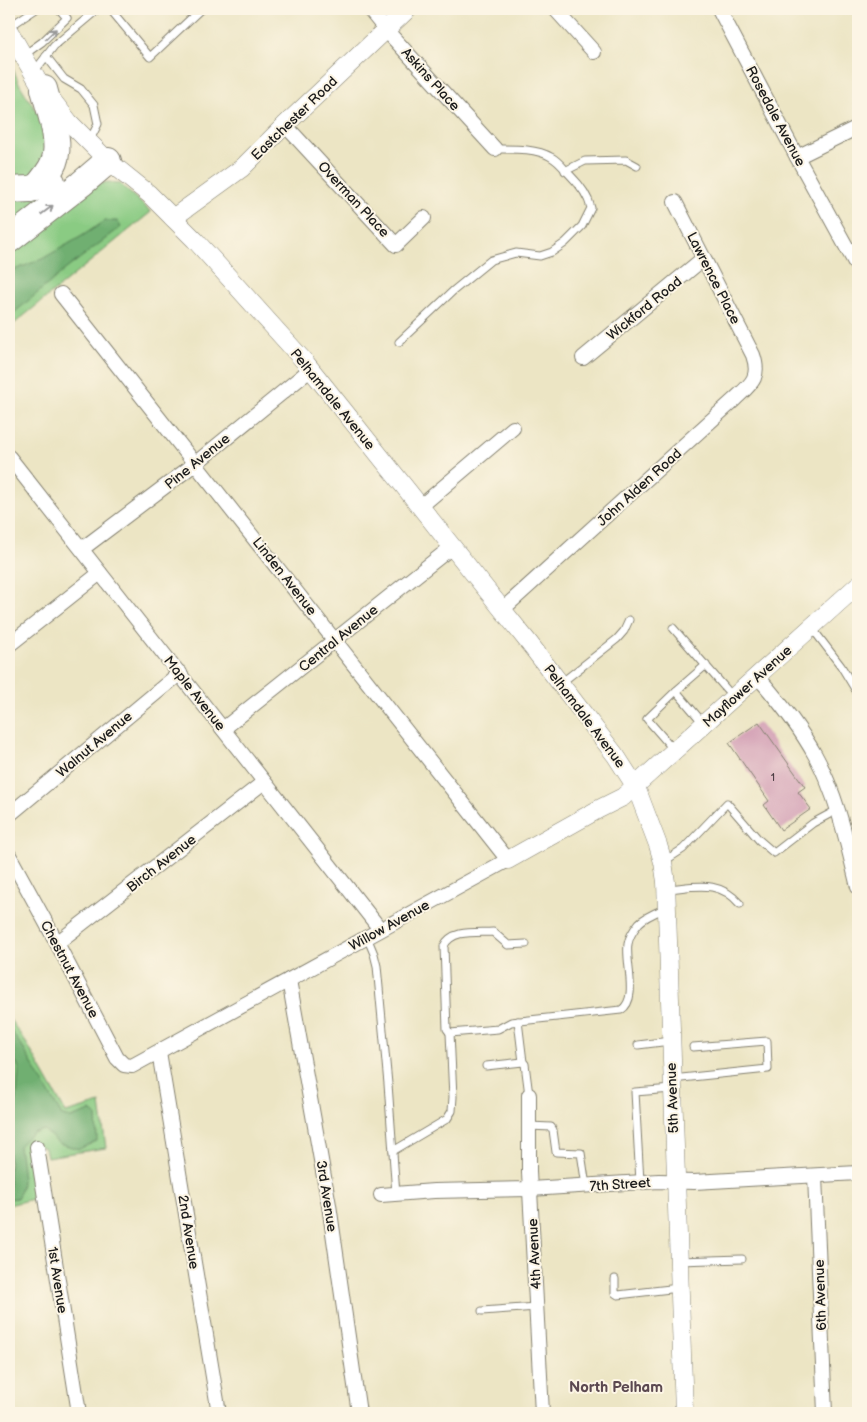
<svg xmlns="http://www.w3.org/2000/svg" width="867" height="1422" font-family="'Balsamiq Sans',sans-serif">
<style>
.green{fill:#8acb83;stroke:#537450}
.forest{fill:#6faf71;stroke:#466646}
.building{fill:#d29db4}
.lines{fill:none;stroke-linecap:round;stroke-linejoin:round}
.service-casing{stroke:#848070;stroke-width:9}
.minor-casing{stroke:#848070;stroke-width:16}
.tertiary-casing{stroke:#848070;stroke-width:19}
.motorway-casing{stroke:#848070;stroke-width:28}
.service{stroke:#fff;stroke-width:7}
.minor{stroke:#fff;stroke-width:14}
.tertiary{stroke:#fff;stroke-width:18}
.motorway{stroke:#fff;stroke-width:26}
.oneway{stroke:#999}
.labels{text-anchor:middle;stroke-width:4;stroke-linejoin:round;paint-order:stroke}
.number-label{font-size:11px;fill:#4a3c42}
.street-label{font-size:14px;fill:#1c1c1c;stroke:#fcf5e5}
.neighbourhood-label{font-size:15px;font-weight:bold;fill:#5c4951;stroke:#fcf5e5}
</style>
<rect width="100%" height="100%" fill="#fcf5e5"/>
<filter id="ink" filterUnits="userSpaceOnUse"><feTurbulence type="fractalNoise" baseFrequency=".02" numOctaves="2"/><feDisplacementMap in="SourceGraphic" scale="10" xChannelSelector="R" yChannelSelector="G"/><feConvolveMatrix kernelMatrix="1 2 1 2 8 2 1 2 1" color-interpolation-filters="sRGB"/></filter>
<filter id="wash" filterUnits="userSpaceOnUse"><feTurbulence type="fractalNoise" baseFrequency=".0096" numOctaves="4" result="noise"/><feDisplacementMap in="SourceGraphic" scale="20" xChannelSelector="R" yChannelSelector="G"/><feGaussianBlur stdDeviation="1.12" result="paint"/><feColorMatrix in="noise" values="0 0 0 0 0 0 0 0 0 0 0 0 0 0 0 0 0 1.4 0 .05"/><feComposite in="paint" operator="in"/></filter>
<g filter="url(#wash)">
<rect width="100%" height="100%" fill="#ece5c4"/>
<g class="green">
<path d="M9,60L20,85L43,122L46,155L35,175L9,181Z"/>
<path d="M108,182L119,183L151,212L9,328V246L98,184Z"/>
<path d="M9,196H51L9,230Z"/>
<path d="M9,1018L27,1044L66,1113L100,1103L106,1148L47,1157L45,1148L36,1145L30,1146L36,1198L9,1205Z"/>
</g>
<g class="forest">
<path d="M105,221H117L121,227L66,269L9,317V272L42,259L82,236Z"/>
<path d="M9,1028L23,1048L62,1116L71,1118L91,1111L96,1115L97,1141L79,1149L58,1143L44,1130L32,1133L19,1146C21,1163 26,1183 17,1198L9,1199V1139L17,1095L19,1068L9,1048Z"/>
</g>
<g id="blocks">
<path class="building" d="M759,722L805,787L798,792L811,809L781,830L764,805L769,801L729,743Z"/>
</g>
</g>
<g filter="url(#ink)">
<use href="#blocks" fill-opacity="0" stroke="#848070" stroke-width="1"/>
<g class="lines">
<defs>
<g id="service">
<path d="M110,9L150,57L201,9"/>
<path d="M9,27L36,9"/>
<path d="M24,55L42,42L67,18L59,9"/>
<path d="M46,56L64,79L81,89L94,105L98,124L89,142"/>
<path d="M34,72L54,46L98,9"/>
<path d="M565,171L585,161L626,160L637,166"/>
<path d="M399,342L453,291L491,260L516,253L540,256L552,252L565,243L582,226L591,208C588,195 580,185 571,176C565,170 559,161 551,157C536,148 513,149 495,149"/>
<path d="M673,628L734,698"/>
<path d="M812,628L841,666L858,694"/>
<path d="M561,683L617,639L624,631L629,620"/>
<path d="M704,724L676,691L706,665"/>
<path d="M674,750L647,719L676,691"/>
<path d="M663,862L683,849L727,803L759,840L774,853L813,823L837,810"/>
<path d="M666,889C695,887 719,879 740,904"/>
<path d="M367,937L374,954L377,966L388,1084L396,1194"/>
<path d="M526,944L508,945L493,932C476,933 452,929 444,946L447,1029L450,1033L498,1029L511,1022L621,1010C639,999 625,963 628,944C629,937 635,928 639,923C646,916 657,912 666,908"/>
<path d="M518,1021L523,1062"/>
<path d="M638,1045L670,1041"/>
<path d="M486,1066L523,1062L525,1064L529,1095"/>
<path d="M672,1079L768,1069L767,1041L693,1047"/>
<path d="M529,1126L551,1127L553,1130L556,1152L581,1153L586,1186"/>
<path d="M393,1151L447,1119L452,1111L453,1097L450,1033"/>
<path d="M640,1182L635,1092L672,1089"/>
<path d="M679,1261L742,1259"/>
<path d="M615,1279V1293L618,1295L679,1288"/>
<path d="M482,1311L537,1307"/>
</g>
<g id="minor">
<path d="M369,9L386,30L495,149"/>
<path d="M555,9L594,52"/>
<path d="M719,9L797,157L858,268"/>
<path d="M285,125L396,245L424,218"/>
<path d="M797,157L858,127"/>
<path d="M583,358L704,258"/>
<path d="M9,457L380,929"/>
<path d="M421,506L513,428"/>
<path d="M82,549L196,463L311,369"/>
<path d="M503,609L735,399C751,384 761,378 753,355L675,202"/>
<path d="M9,645L100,573"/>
<path d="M758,677C779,701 799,726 815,755C837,795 847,842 858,887"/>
<path d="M223,729L453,546"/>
<path d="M9,815L180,673"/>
<path d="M9,855L57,943L117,1058L124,1065L132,1066L508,860L61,294"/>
<path d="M57,943L264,782"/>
<path d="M289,980L329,1205L359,1413"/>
<path d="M159,1052L219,1413"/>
<path d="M529,1095V1172L542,1413"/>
<path d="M37,1147L79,1413"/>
<path d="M815,1176L825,1413"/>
<path d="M381,1195L434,1191L530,1189L659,1181L694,1182L858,1173"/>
</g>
<g id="tertiary">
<path d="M9,31L39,83L69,122L108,161L149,194L195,240L305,362L529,643L616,756L636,787L658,845L663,862L666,882L684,1413"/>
<path d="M173,218L242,168L285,125L408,9"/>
<path d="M508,860L599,809L623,797L858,585"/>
</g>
<g id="motorway">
<path d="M36,188C43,180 50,172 54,162C62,142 49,109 44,89"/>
<path d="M9,190L30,189L52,182"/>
<path d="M9,240L81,184L108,161"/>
</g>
</defs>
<use href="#service" class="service-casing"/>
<use href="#minor" class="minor-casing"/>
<use href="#tertiary" class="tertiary-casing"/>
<use href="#motorway" class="motorway-casing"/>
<use href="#service" class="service"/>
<use href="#minor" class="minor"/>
<use href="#tertiary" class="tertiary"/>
<use href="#motorway" class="motorway"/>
</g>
<defs><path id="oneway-shaft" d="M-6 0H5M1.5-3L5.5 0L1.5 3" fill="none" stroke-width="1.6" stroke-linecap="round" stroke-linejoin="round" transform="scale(1.25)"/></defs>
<g class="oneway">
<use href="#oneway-shaft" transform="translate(51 34) rotate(-45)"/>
<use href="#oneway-shaft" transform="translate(47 210) rotate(-37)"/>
</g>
</g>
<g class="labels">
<g class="number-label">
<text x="773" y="781">1</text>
</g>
<g class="street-label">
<text transform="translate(431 79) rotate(48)" y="5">Askins Place</text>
<text transform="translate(776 116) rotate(62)" y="5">Rosedale Avenue</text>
<text transform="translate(294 118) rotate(-44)" y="5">Eastchester Road</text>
<text transform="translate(354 199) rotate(47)" y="5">Overman Place</text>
<text transform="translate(714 278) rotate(63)" y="5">Lawrence Place</text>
<text transform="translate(644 308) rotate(-39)" y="5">Wickford Road</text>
<text transform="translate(333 399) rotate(51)" y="5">Pelhamdale Avenue</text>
<text transform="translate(197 461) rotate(-39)" y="5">Pine Avenue</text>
<text transform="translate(639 487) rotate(-42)" y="5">John Alden Road</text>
<text transform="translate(285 576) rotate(52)" y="5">Linden Avenue</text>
<text transform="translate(338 638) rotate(-39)" y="5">Central Avenue</text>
<text transform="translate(747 686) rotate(-42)" y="5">Mayflower Avenue</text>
<text transform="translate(195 693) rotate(52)" y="5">Maple Avenue</text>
<text transform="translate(585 716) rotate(53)" y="5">Pelhamdale Avenue</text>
<text transform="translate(94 744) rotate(-40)" y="5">Walnut Avenue</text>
<text transform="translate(161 863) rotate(-38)" y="5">Birch Avenue</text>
<text transform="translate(389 925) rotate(-29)" y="5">Willow Avenue</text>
<text transform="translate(70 969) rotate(62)" y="5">Chestnut Avenue</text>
<text transform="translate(672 1098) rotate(-92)" y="5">5th Avenue</text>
<text transform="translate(620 1184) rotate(-4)" y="5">7th Street</text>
<text transform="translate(327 1196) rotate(81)" y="5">3rd Avenue</text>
<text transform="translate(189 1232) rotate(81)" y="5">2nd Avenue</text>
<text transform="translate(534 1254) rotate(-93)" y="5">4th Avenue</text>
<text transform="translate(58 1280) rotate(81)" y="5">1st Avenue</text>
<text transform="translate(820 1295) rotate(-92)" y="5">6th Avenue</text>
</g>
<g class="neighbourhood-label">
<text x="616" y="1392">North Pelham</text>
</g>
</g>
<rect width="867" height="1422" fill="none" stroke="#fcf5e5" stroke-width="30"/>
</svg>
